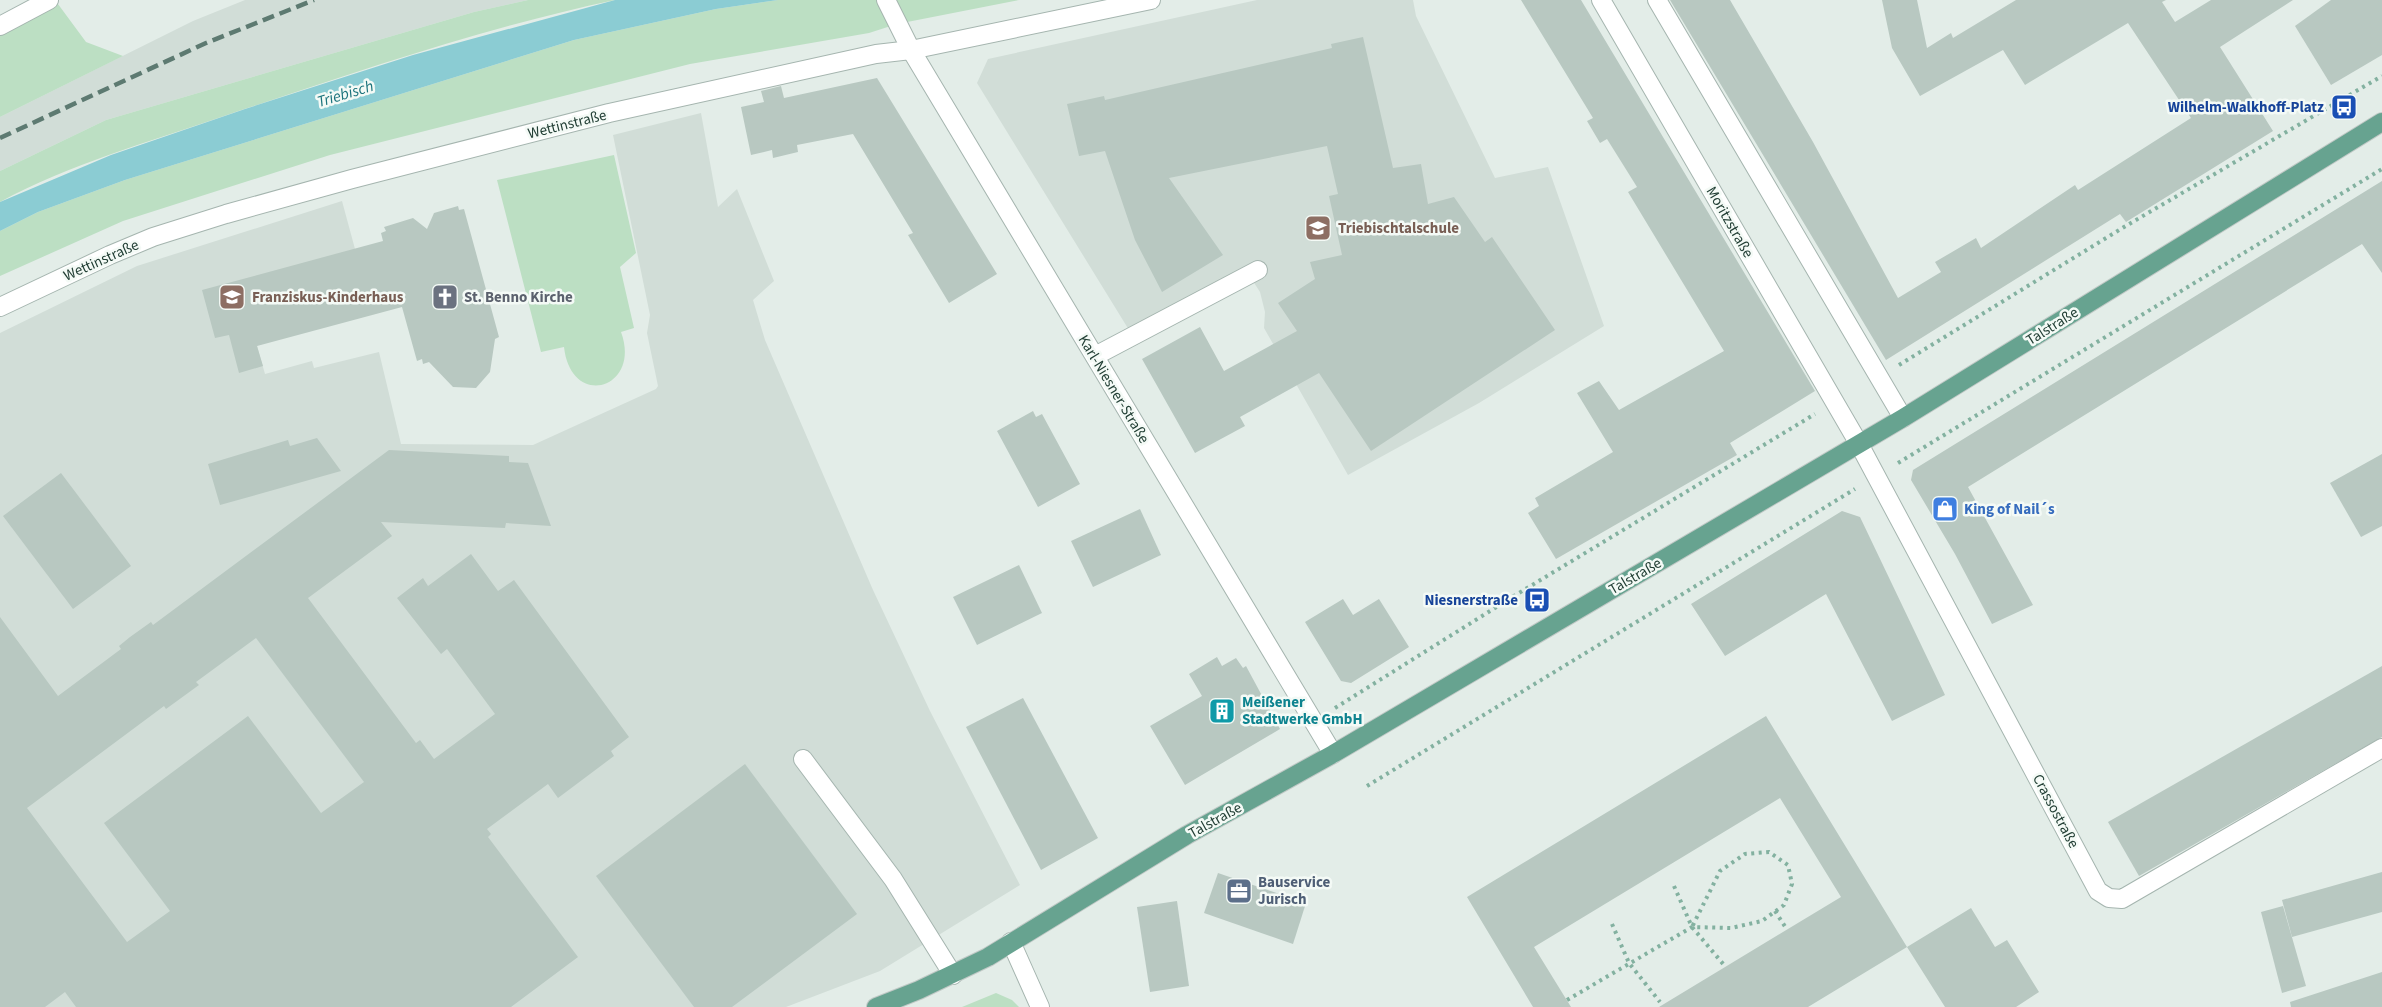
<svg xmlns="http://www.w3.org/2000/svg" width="2382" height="1007" font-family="'Source Sans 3',sans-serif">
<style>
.built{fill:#d1ddd7}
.green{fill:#bcdfc3}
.water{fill:#8bccd3}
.building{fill:#b8c8c1;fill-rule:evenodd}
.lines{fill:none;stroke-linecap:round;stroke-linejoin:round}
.minor-casing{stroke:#a5b5af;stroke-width:20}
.major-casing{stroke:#c1c9c6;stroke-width:20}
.path{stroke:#83b1a0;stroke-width:4;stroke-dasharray:3 4.5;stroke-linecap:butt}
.minor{stroke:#fff;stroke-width:18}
.major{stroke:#67a390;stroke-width:18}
.rail{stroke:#5d7a71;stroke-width:4.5;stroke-dasharray:12 6;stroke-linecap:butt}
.labels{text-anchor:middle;stroke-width:5;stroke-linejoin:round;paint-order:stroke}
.transit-label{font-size:15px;font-weight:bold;fill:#164399;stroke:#f4faf6;text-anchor:end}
.street-label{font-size:15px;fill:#223f35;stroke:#f4faf6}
.education-label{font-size:15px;font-weight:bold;fill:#785e54;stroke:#f4faf6;text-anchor:start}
.worship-label{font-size:15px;font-weight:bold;fill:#5b616d;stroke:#f4faf6;text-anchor:start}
.shop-label{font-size:15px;font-weight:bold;fill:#366cbe;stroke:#f4faf6;text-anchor:start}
.culture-label{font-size:15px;font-weight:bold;fill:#0d838f;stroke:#f4faf6;text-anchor:start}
.service-label{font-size:15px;font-weight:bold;fill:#4e5e75;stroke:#f4faf6;text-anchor:start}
.water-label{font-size:16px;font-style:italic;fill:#1b737c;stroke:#f4faf6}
</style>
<rect width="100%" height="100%" fill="#e3ede8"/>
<g class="built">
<path d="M245,0H528L474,12L106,120L0,171V117L193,21Z"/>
<path d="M1257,0H1413L1416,16L1495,178L1548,167L1604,326L1479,403L1348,475L1264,328L1265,312L1260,292L1251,278L1137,343L977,83L988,59Z"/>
<path d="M701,113L718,207L737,189L774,281L753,300L765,340L873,590L930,711L1020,885L880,971L786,1007H0V333L137,266L342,201L355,249L257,346L265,374L312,361L314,368L379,352L401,444L533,445L656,389L658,386L647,333L650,315L613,135Z"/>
</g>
<g class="green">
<path d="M55,0L86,42L123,56L0,117V26Z"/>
<path d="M528,0H615C486,27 350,74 224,116C150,142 69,164 0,202V171L106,120L474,12Z"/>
<path d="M778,0H1019L897,24L869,33L690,64L330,155L123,221L0,276V231L38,212L125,180L574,40L716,9Z"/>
<path d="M614,155L636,253L620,267L634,328L621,332C642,389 571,410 564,347L541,352L497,180Z"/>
<path d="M996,993L1012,1000L1019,1007H962Z"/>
</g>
<path class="water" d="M615,0H778L716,9L574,40L125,180L38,212L0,231V202L111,155L245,109L413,55Z"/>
<g class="building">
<path d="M1521,0H1581L1815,391L1730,443L1737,455L1556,559L1528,513L1539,506L1535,498L1613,452L1577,393L1599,381L1619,410L1724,351L1628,192L1637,187L1607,139L1600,143L1587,121L1593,118Z"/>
<path d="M1670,0H1730L1813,142L1898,298L1941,272L1935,262L1976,238L1981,248L2075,185L2078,190L2191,118L2128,23L2025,85L2003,50L1920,96L1892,48L1882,0H1917L1927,48L1951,33L1953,38L2016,0H2166L2162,2L2175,22L2211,0H2293L2220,47L2273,131L2126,222L2120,214L1886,360Z"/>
<path d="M2331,0H2382V55L2331,85L2295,26Z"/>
<path d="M1363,37L1393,168L1421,164L1428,204L1454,197L1485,242L1492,237L1555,330L1371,451L1319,373L1240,417L1245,426L1195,453L1142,359L1200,327L1224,371L1297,331L1278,303L1315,279L1310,262L1342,255L1329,196L1338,194L1327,146L1169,178L1223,255L1162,292L1135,240L1105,151L1079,156L1067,104L1104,96L1105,100L1332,48L1331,44Z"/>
<path d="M877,78L997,274L949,303L908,235L913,233L853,134L797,145L798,152L773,158L772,150L751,155L741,107L764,102L761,91L781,86L784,98Z"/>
<path d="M2382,181V273L2362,244L1968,487L2033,605L1992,624L1955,554L1911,480L1913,470Z"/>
<path d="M458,206L459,210L464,209L499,337L495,339L490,372L476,388L453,387L429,362L423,364L422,359L417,361L402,307L257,346L263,366L239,373L229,335L215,338L202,290L383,241L381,233L386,231L384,227L413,218L427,229L434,213Z"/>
<path d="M1033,411L1036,417L1042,414L1080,484L1038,507L997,431Z"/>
<path d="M317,438L341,471L220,505L208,464L288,440L290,446Z"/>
<path d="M389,450L509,456V462L528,463L551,526L506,523L505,528L381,522L392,536L308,598L416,743L420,740L434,759L495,714L447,649L441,654L397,598L423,578L428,586L471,554L498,591L514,580L629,737L611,751L614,756L558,798L548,784L487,829L491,834L488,837L578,957L511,1007H76L65,992L45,1007H0V617L58,696L121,649L119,646L130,637L151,622L153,625ZM256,638L364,782L321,813L248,716L104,823L170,911L127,942L27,808L164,706L166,709L199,685L196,682Z"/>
<path d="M2382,454V526L2361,537L2330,483Z"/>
<path d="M61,473L131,566L73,609L3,516Z"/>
<path d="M1140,509L1161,555L1093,587L1071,541Z"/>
<path d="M1842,511L1860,517L1945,695L1892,721L1826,594L1725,656L1691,604Z"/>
<path d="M1019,565L1042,613L977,645L953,597Z"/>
<path d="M1343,599L1353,615L1379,599L1409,647L1351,683L1341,681L1305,622Z"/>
<path d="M1217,657L1222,666L1236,658L1243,668L1246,666L1280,729L1185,785L1150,726L1202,696L1189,674Z"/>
<path d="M2382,666V737L2139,876L2108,822Z"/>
<path d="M1023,698L1098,838L1041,870L966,727Z"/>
<path d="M1766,716L1907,947L1808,1007H1659L1841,897L1780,798L1534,947L1571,1007H1533L1467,897Z"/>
<path d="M745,764L857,914L732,1007H694L596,876Z"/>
<path d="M2382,872V912L2292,937L2282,900Z"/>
<path d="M1218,873L1306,903L1293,944L1204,913Z"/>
<path d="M1177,901L1189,986L1150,992L1137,907Z"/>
<path d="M2283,906L2306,986L2282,993L2261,912Z"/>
<path d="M1971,908L1995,947L2007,940L2039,992L2016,1007H1945L1907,947Z"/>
<path d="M2382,972V1007H2291L2290,1002Z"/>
</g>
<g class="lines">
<defs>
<g id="minor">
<path d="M886,0L911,50L1333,754"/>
<path d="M1601,0L1859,444L2098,891L2109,898L2122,899L2382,748"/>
<path d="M1657,0L1903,418"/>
<path d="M0,26L49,0"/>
<path d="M0,307L110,255L153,237L226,214L352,179L609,113L876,54L911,50L1151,0"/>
<path d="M1095,356L1258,270"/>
<path d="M803,759L893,879L953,975"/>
<path d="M1011,942L1040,1007"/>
</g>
<path id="major" d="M876,1007L919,990L988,957L1187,835L1333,754L1903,418L2382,122"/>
</defs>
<use href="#minor" class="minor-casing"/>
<use href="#major" class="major-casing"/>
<g class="path">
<path d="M1899,365L2124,227L2382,76"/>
<path d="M1898,463L2382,169"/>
<path d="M1335,708L1514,596L1815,414"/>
<path d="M1367,786L1855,489"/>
<path d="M1674,886L1692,927L1724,965"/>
<path d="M1775,911L1786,928"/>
<path d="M1612,924L1629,963L1660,1002"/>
<path d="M1567,1000L1692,927L1731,928L1762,921L1784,905L1792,884L1788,865L1769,852L1745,854L1720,871L1692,927"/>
</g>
<use href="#minor" class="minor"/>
<use href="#major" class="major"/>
<path class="rail" d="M0,138L206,43L314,0"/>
</g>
<defs>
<symbol id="bus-square" viewBox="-11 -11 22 22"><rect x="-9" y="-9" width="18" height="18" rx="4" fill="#1a4fb4" stroke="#f4faf6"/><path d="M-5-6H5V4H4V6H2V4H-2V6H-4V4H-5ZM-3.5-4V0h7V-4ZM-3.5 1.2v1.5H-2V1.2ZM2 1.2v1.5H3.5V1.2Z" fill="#fff"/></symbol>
<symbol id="school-square" viewBox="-11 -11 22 22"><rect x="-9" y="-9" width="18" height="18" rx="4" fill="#8d6e63" stroke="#f4faf6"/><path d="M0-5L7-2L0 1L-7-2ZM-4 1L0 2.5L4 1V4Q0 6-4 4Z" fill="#fff"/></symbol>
<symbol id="church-square" viewBox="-11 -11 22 22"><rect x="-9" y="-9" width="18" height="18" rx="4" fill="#6b7280" stroke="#f4faf6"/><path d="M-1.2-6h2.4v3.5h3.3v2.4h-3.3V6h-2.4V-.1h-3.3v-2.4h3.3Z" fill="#fff"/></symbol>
<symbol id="shop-square" viewBox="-11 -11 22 22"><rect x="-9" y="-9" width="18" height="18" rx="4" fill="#3f7fe0" stroke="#f4faf6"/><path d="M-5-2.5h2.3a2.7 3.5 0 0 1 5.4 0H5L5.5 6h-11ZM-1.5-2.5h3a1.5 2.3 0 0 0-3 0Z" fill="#fff"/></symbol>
<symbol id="building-square" viewBox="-11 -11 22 22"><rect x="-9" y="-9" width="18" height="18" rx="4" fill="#0f9aa8" stroke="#f4faf6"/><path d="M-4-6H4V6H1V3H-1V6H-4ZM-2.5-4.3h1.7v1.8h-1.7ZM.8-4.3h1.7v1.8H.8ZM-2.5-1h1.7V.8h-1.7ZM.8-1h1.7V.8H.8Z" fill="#fff"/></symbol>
<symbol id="office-square" viewBox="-11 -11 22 22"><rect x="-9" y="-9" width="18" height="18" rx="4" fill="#5c6f8a" stroke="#f4faf6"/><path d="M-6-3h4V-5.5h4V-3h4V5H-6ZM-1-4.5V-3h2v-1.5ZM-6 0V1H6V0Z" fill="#fff"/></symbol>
</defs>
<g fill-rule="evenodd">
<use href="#bus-square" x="2329" y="92" width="30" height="30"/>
<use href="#school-square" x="1303" y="213" width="30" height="30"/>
<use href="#school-square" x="217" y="282" width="30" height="30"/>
<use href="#church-square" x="430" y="282" width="30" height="30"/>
<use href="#shop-square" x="1930" y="494" width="30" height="30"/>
<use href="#bus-square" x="1522" y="585" width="30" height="30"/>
<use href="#building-square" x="1207" y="696" width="30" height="30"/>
<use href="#office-square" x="1224" y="876" width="30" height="30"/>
</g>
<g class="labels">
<g class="transit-label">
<text x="2324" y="112">Wilhelm-Walkhoff-Platz</text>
<text x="1518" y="605">Niesnerstraße</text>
</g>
<g class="street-label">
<text transform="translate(567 124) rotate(-14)" y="5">Wettinstraße</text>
<text transform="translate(1730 222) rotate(60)" y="5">Moritzstraße</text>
<text transform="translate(101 260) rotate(-24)" y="5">Wettinstraße</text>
<text transform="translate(2052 326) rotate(-32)" y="5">Talstraße</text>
<text transform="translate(1114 389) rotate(59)" y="5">Karl-Niesner-Straße</text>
<text transform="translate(1635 576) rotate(-30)" y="5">Talstraße</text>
<text transform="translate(2056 811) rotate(62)" y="5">Crassostraße</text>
<text transform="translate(1215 820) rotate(-29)" y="5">Talstraße</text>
</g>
<g class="education-label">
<text x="1338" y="233">Triebischtalschule</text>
<text x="252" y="302">Franziskus-Kinderhaus</text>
</g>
<g class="worship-label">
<text x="464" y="302">St. Benno Kirche</text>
</g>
<g class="shop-label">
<text x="1964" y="514">King of Nail´s</text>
</g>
<g class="culture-label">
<text x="1242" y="707">Meißener<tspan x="1242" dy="17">Stadtwerke GmbH</tspan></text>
</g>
<g class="service-label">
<text x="1258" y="887">Bauservice<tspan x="1258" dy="17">Jurisch</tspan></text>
</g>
<g class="water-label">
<text transform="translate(345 93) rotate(-17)" y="6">Triebisch</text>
</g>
</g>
</svg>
